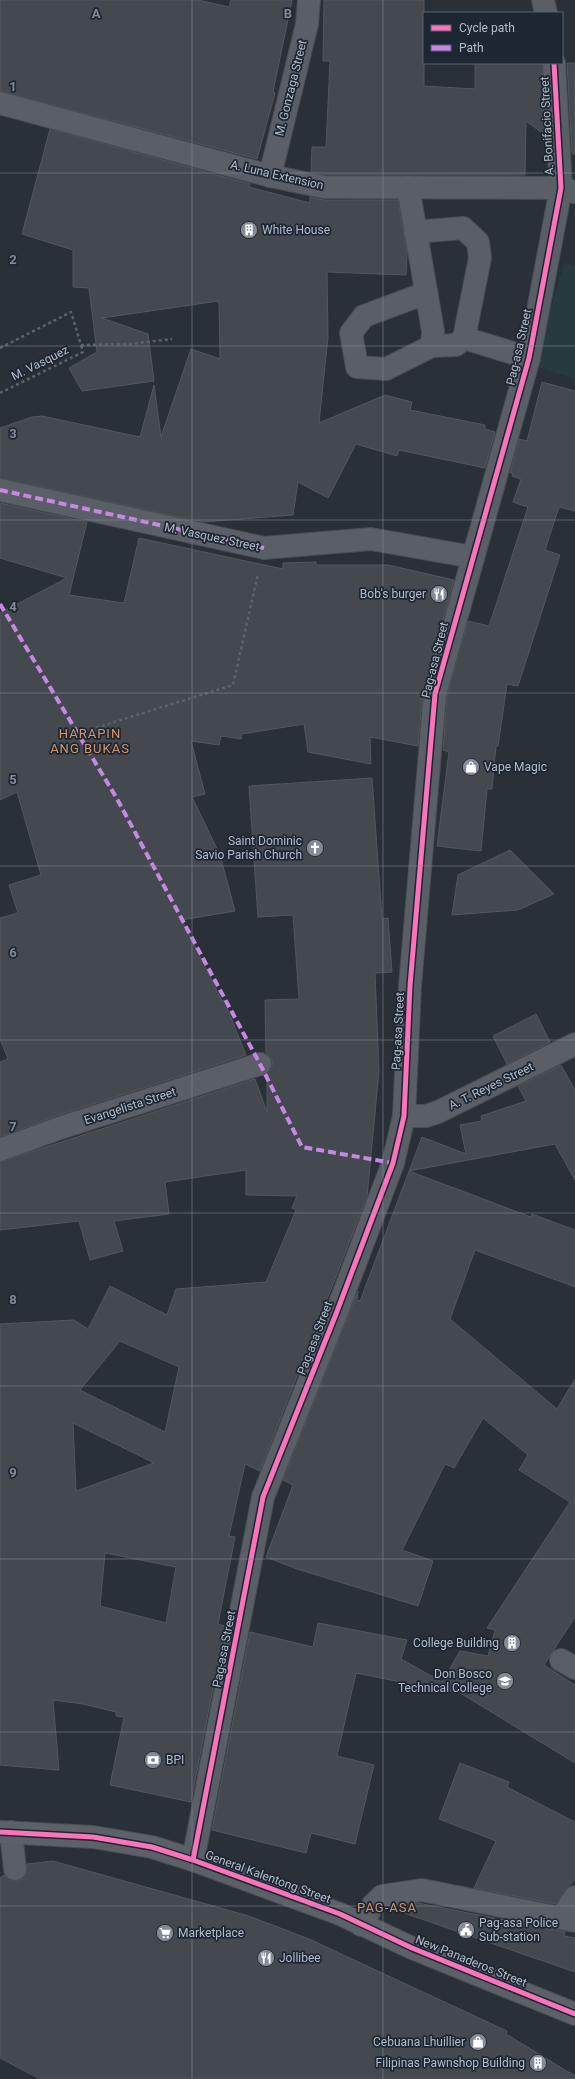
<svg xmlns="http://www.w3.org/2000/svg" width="575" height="2079" font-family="Roboto,sans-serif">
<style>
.green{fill:#273a3e}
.building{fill:#444950;stroke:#52575f;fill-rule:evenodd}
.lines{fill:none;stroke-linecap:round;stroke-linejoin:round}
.minor-casing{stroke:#484c53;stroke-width:24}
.major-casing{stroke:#484c55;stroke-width:24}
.path{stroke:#5d636a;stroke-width:2.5;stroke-dasharray:3 3;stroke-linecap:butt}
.minor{stroke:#5a5e66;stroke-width:22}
.major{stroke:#5c6168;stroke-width:22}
.quiet{stroke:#c787e3;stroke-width:4;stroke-dasharray:8 4;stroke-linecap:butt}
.cycleway-casing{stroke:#1d2633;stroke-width:8}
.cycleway{stroke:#fb73b8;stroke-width:5}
.grid{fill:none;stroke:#848b96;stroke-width:1;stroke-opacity:0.55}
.labels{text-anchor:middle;stroke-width:3.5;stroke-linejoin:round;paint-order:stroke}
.street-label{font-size:12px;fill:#b4bcc9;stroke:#1d2633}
.poi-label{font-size:12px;fill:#b4bcc9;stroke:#1d2633;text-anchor:start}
.neighbourhood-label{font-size:13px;letter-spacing:1px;fill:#d59563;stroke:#1d2633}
.grid-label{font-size:13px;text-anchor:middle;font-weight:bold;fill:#848b96;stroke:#1d2633;stroke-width:3.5;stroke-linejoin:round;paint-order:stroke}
</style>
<rect width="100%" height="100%" fill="#2a3038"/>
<path class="green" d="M564,263L575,266V379L534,366Z"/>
<g class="building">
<path d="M0,0H198L229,7L231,0H292L273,92L275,93L257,159L0,91Z"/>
<path d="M324,0H424V86L475,89V63H542L545,135L526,121L525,175H325L311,172L312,147H326L330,61H323Z"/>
<path d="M567,63H575V155L572,153Z"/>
<path d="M50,129L250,184L249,187L310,203V197L324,200H398L407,252L406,275L327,272L328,337L319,423L385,395L412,402L410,410L485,425V429L495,432L485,468L399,450L397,456L356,444L328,498L298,482L293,515L203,522L0,478V428L32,417L42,416L140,437L154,385L161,437L191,349L220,359L219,301L102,318L148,334L154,381L82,391L69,368L97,352L89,288L73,287V250L22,234Z"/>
<path d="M542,382L575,391V511L559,507L545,550L560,555L518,686L507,684L498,746H496L492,789H487L481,851L437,846L449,752L443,750L447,696L468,621L489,626L528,507L513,502L521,479L512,476L513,473H510L519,439L527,441Z"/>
<path d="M0,503L87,522L69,595L124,603L139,538L283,569V563L316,562V565H388L454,580L423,691L418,746L370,737L371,764L308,752L304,724L242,734L241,739L221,736L219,745L191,741L205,794L192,797L220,855L235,911L182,920L222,1001L224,1000L246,1055L56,1116L0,1137V1062L8,1059L0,1039V918L18,913L9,885L41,875L17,792L0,800V613L67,578L0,558Z"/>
<path d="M372,778L382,919L388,918L392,972L375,973L379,1071L367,1197L260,1471L245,1464L229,1536L235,1537L218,1624L225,1626L191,1802L110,1785L124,1717L116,1716V1712L83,1704L53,1700L59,1770L0,1765V1324L74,1320L88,1329L110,1286L167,1315L176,1289L266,1282L296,1210L292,1208L297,1196L246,1195V1170L165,1182L169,1214L114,1221L123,1251L90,1260L79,1221L0,1230V1162L255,1079L267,1112V1074L272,1066V1060L266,1054L265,1000L299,999L293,915L258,917L249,786ZM120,1341L179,1367L165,1432L80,1390ZM73,1423L154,1463L76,1491ZM105,1553L176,1567L166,1623L100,1606Z"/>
<path d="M510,850L554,894L518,910L452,915L458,875Z"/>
<path d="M536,1014L550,1042L507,1064L493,1036Z"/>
<path d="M561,1065L575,1090V1180L555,1144L409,1171L531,1217L532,1214L575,1230V1287L475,1250L450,1319L557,1409L575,1379V1617L544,1665L575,1685V1763L452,1688L450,1692L356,1673L337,1756L374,1765L355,1844L311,1833L306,1853L212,1830L250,1632L313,1647L318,1623L407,1640L401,1659L442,1682L460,1651L488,1656L495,1630L487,1628L570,1502L519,1470L528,1455L483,1418L454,1468L445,1464L402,1550L433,1561L418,1606L297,1569L266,1557L293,1485L283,1480L358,1291L357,1300L360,1301L422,1137L466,1154L460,1125L482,1121L481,1116L526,1101L518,1086Z"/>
<path d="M460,1763L509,1782L507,1787L575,1822V1879L555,1904L474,1888L496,1841L439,1819Z"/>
<path d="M53,1861L249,1916L309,1939L507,2031L506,2034L575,2076V2079H40L0,2058V1878L4,1875L10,1880L17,1881L23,1879L26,1874L27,1864Z"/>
<path d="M418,1903L565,1932L564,1936L575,1938V1972L404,1913L406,1905Z"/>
</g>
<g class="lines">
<defs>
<g id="minor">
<path d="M543,0L546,13"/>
<path d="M0,103L270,176L324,187L561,188L574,192"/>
<path d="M270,176L307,24L309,0"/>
<path d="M408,187L433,331L432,346L386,369L357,367L351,333L364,316L426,293"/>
<path d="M415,232L463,228L478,242L480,258L464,338L456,345L432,346"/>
<path d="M464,338L529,358"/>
<path d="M0,490L264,548L371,539L473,557"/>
<path d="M404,1116H426L438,1112L575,1044"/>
<path d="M0,1150L60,1128L260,1064"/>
<path d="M561,1660L575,1668"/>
<path d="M11,1832L15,1869"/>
<path d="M193,1860L263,1497L336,1314L393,1163L404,1116L410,986L435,694L529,358L561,188L554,63"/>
<path d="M561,1918L575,1897"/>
<path d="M361,1925L373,1905L382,1896L422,1890L575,1921"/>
</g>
<path id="major" d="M0,1832L93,1837L152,1847L193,1860L340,1914L412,1948L575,2014"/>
</defs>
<use href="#minor" class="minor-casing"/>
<use href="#major" class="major-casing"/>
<g class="path">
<path d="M0,348L71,312L81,345L130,344L172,339"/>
<path d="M0,393L83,352L81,345"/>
<path d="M79,733L233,685L258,574"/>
</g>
<use href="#minor" class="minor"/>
<use href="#major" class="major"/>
<g class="quiet">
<path d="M0,490L264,548"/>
<path d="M0,604L116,797L260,1064L302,1147L393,1163"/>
</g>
<defs>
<g id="cycleway">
<path d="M0,1832L93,1837L152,1847L193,1860L340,1914L412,1948L575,2014"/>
<path d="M193,1860L263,1497L336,1314L393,1163L404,1116L410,986L435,694L529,358L561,188L554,63"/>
</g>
</defs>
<use href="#cycleway" class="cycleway-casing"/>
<use href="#cycleway" class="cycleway"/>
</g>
<path class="grid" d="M192,0V2079M383,0V2079M0,173H575M0,346H575M0,520H575M0,693H575M0,866H575M0,1040H575M0,1213H575M0,1386H575M0,1559H575M0,1732H575M0,1906H575"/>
<defs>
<symbol id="building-disc" viewBox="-11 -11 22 22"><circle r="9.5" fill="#848b96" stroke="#1d2633"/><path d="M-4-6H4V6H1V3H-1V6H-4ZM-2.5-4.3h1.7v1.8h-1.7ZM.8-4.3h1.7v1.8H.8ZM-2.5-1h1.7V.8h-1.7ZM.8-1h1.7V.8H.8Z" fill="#fff"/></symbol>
<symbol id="restaurant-disc" viewBox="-11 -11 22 22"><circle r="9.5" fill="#848b96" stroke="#1d2633"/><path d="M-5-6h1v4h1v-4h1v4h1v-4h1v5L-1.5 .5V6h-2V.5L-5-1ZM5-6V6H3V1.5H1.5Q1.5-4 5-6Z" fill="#fff"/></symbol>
<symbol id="shop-disc" viewBox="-11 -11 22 22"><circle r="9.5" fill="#848b96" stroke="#1d2633"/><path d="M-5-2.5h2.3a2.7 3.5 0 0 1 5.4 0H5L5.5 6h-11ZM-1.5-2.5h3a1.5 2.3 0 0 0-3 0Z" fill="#fff"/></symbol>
<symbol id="church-disc" viewBox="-11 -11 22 22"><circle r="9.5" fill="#848b96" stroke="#1d2633"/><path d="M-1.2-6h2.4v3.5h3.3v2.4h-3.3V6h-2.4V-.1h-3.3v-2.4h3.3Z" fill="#fff"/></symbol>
<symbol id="university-disc" viewBox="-11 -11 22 22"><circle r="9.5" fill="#848b96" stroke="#1d2633"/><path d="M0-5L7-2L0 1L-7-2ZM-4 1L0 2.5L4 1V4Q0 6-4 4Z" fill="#fff"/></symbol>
<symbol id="bank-disc" viewBox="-11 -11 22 22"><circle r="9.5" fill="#848b96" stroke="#1d2633"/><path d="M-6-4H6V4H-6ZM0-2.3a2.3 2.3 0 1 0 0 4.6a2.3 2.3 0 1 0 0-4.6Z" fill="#fff"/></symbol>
<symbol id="civic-disc" viewBox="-11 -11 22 22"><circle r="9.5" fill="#848b96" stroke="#1d2633"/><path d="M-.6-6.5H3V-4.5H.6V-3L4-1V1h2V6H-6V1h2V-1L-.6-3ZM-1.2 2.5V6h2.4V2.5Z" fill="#fff"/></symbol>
<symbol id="supermarket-disc" viewBox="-11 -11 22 22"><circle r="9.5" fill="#848b96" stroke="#1d2633"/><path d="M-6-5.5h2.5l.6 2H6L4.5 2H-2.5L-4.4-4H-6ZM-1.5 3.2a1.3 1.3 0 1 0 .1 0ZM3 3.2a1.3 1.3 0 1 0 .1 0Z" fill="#fff"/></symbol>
</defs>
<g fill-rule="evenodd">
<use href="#building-disc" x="239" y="220" width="20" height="20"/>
<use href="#restaurant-disc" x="429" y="584" width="20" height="20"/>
<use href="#shop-disc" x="461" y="757" width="20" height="20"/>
<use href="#church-disc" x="305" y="838" width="20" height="20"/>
<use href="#building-disc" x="502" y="1633" width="20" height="20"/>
<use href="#university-disc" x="495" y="1671" width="20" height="20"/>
<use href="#bank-disc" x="143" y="1750" width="20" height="20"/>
<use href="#civic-disc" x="456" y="1920" width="20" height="20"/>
<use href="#supermarket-disc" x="155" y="1923" width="20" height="20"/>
<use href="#restaurant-disc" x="256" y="1948" width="20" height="20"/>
<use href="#shop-disc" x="468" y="2032" width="20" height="20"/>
<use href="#building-disc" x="528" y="2053" width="20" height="20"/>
</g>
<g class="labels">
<g class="street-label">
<text transform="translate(291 88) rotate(-76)" y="4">M. Gonzaga Street</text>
<text transform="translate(547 126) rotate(-93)" y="4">A. Bonifacio Street</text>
<text transform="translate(277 175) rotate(13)" y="4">A. Luna Extension</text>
<text transform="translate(519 347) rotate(-77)" y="4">Pag-asa Street</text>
<text transform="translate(40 363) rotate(-27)" y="4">M. Vasquez</text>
<text transform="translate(212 537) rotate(12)" y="4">M. Vasquez Street</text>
<text transform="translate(435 660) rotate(-76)" y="4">Pag-asa Street</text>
<text transform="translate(398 1031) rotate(-87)" y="4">Pag-asa Street</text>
<text transform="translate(491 1086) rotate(-26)" y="4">A. T. Reyes Street</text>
<text transform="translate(130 1106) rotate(-18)" y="4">Evangelista Street</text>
<text transform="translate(315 1338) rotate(-69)" y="4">Pag-asa Street</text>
<text transform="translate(224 1649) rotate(-79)" y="4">Pag-asa Street</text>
<text transform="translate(268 1877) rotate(20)" y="4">General Kalentong Street</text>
<text transform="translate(471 1961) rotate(22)" y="4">New Panaderos Street</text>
</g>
<g class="poi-label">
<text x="262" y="234">White House</text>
<text x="426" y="598" text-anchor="end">Bob's burger</text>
<text x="484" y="771">Vape Magic</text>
<text x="302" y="845" text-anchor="end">Saint Dominic<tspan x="302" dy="14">Savio Parish Church</tspan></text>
<text x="499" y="1647" text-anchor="end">College Building</text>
<text x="492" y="1678" text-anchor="end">Don Bosco<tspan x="492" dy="14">Technical College</tspan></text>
<text x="166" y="1764">BPI</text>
<text x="479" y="1927">Pag-asa Police<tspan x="479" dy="14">Sub-station</tspan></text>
<text x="178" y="1937">Marketplace</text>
<text x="279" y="1962">Jollibee</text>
<text x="465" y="2046" text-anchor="end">Cebuana Lhuillier</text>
<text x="525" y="2067" text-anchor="end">Filipinas Pawnshop Building</text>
</g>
<g class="neighbourhood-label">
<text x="90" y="738">HARAPIN<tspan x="90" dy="15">ANG BUKAS</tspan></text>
<text x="387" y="1912">PAG-ASA</text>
</g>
</g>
<g class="grid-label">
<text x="96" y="18">A</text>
<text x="288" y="18">B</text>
<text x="13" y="91">1</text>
<text x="13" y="264">2</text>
<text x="13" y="438">3</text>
<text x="13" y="611">4</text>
<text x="13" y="784">5</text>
<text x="13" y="957">6</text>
<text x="13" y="1131">7</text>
<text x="13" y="1304">8</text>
<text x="13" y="1477">9</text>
</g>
<rect x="423" y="12" width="140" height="52" fill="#1d2633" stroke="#59626f"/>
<rect x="431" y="25" width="20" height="6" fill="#fb73b8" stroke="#59626f"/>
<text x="459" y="32" font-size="12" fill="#b4bcc9">Cycle path</text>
<rect x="431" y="45" width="20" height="6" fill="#c787e3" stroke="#59626f"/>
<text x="459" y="52" font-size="12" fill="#b4bcc9">Path</text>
</svg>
